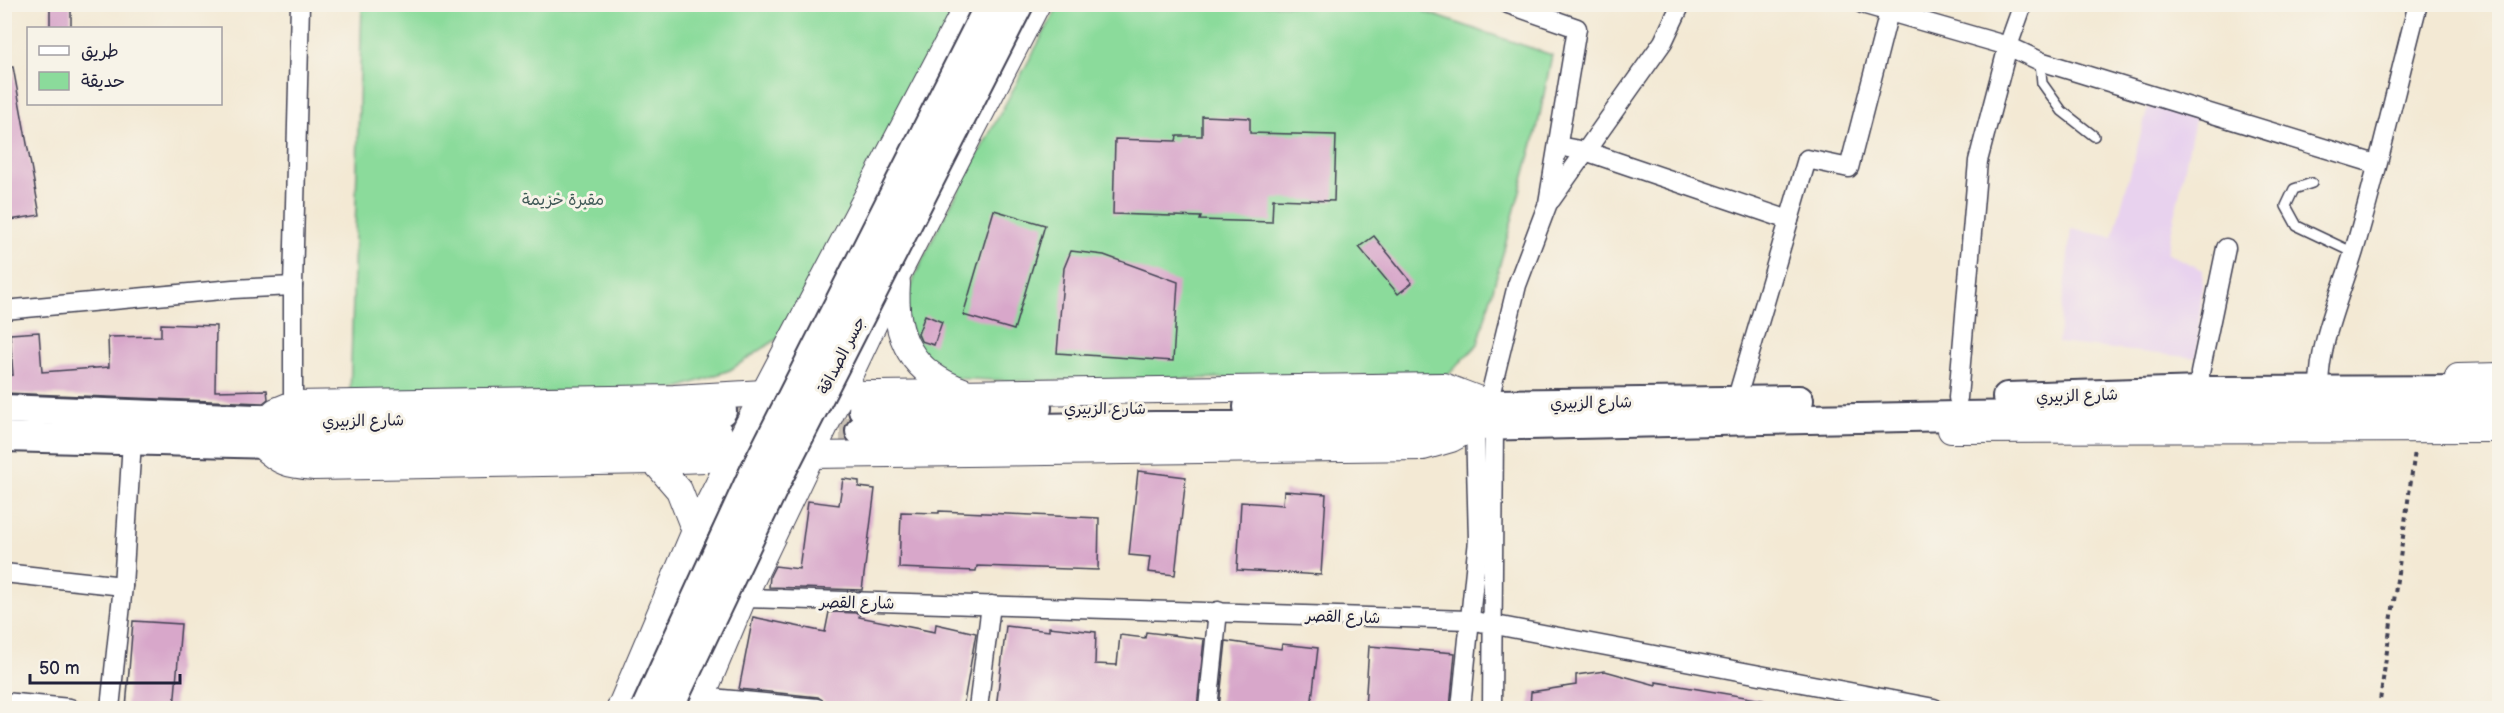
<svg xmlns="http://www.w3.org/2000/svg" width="2504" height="713" font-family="'Balsamiq Sans','Playpen Sans Arabic',sans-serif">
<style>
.built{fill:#e8d2ee}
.green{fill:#8bdb9b;stroke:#567e6b;stroke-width:1.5}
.building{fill:#d8a7ca}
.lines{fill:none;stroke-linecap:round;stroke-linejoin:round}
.primary-tunnel{stroke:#c9c1b5;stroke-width:28;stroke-dasharray:28 14;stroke-linecap:butt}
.lane-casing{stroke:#414052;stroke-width:12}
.street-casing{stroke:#414052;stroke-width:21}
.secondary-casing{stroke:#414052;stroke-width:28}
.primary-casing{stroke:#414052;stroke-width:32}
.path{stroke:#414052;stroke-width:4;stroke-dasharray:4.5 4.5;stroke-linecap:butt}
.lane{stroke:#fff;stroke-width:9}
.street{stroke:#fff;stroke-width:18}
.secondary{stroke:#fff;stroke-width:26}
.primary{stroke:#fff;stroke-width:28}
.primary-bridge-casing{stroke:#414052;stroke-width:32;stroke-linecap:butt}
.primary-bridge{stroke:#fff;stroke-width:28}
.labels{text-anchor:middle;stroke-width:6;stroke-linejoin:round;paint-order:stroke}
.park-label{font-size:16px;fill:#425a58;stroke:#f7f3e8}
.street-label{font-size:16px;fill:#22223b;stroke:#f7f3e8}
</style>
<rect width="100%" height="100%" fill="#f7f3e8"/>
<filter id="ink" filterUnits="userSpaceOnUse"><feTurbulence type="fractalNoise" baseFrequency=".0167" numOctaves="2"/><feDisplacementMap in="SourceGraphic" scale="12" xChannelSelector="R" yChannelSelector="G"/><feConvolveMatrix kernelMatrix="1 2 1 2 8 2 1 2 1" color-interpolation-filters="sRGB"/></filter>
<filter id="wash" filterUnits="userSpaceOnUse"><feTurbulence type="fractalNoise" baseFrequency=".008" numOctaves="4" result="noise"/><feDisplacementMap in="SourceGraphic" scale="24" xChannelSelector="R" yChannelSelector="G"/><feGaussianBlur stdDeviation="1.35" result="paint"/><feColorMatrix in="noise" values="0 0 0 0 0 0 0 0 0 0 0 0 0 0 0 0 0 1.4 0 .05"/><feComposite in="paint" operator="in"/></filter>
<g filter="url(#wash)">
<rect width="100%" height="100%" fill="#f3e9d4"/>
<path class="built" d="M2150,100L2196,114L2167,253L2203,270L2197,358L2058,343L2071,229L2113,237Z"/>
<g class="green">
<path d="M362,5H960L782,336L730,370L670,391L350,396Z"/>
<path d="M1059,5H1427L1425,12L1552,55L1537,129L1478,344L1448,375L1016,381L948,378L923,362L904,312L915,276L937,230Z"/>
</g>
<g id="blocks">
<g class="building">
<rect x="50" y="4" width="21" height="24"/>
<path d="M4,67H13L40,215L4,221Z"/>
<path d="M1202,116L1250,118V133L1336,135L1334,201L1273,199L1272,222L1200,220L1201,217L1113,214L1115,139L1176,141L1177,136H1202Z"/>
<path d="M994,210L1045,225L1014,330L963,315Z"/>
<path d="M1374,236L1412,283L1398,294L1359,247Z"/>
<path d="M1071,251L1104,255L1178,282L1173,361L1057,353L1064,268Z"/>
<path d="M925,315L942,322L934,345L921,341L918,334Z"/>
<path d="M161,324L216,326L215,391L267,390L268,399L263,403L4,393V377L13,375L10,334L39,332L42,372L109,367L108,337L161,336Z"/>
<path d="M1138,471L1186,477L1175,575L1148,572L1150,557L1129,555Z"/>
<path d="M843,479L859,481V487L875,489L862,590L769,587L770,576L775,566L799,569L808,501L839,505Z"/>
<path d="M1284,491L1326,494L1321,575L1237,570L1241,502L1283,505Z"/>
<path d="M939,511L1099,518L1098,570L977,566L976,571L899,568L901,512L939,513Z"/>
<path d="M829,612L860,613L859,617L935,632L936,624L976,633L963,708H871L827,704L818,697L739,689L753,617L825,632Z"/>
<path d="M133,621L181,624L174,708H126Z"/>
<path d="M1006,626L1049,631V627L1096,632L1095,664L1117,665L1120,635L1145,638L1146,632L1204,639L1197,708H996Z"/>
<path d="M1226,641L1281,649L1282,644L1318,648L1311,708H1219Z"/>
<path d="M1369,646L1455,653L1450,708H1365Z"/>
<path d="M1605,671L1656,685V682L1763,700L1762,708H1530L1531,692L1576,685V675Z"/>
</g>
</g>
</g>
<g filter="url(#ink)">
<use href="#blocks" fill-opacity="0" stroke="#414052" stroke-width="1.5"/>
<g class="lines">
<g class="primary-tunnel">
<path d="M722,411L863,410"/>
<path d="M798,432L860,431"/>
</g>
<defs>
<g id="lane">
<path d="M2040,61L2042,83L2062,111L2094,136"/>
<path d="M2312,183L2294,189L2286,206L2297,226L2354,253"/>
</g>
<g id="street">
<path d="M1862,4L2008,46L2040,61L2376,164"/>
<path d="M1558,146L1585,151L1789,220"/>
<path d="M1551,200L1663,42L1681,4"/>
<path d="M4,310L233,289L293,286"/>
<path d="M2201,391L2200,373L2226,248"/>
<path d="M2319,392C2318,343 2340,297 2354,251C2378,170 2396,87 2418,4"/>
<path d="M1958,398L1978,161L2008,46L2023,4"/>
<path d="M1736,401L1807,159L1849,168L1889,12"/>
<path d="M293,404V286L300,4"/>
<path d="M1488,404L1517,285L1548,203L1577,28L1508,4"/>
<path d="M4,573L123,586"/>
<path d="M743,598L1469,620L1934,708"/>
<path d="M701,697L817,708"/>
<path d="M4,702L70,708"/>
<path d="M110,708L123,586L132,441"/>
<path d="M978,708L991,605"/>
<path d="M1208,708L1218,611"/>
<path d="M1461,708L1478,540L1475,426"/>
<path d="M1492,708L1494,426"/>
</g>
<g id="secondary">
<path d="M897,283C893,336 911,373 963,391"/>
<path d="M2458,377L2500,376"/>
<path d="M266,420L276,411L293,404L674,398L764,393L878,394L1443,386L1485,402"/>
<path d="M1951,430L2500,429"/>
<path d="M261,445C280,463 288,465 314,467L654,461L811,455L1423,447L1451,439L1475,426"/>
<path d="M654,461L679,490L695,531"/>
<path d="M620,708L695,531L764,393L968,4"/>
<path d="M697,708L743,598L898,273L1037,4"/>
</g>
<g id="primary">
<path d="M2007,397L2201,391L2500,390"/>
<path d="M1248,407L1799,400"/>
<path d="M4,409L309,421L722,411"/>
<path d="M863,410L1037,408"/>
<path d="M860,431L1155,426H1475L1957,416L2421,411L2500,413"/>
<path d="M4,437L308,445L718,433"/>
</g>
</defs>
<use href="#lane" class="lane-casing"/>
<use href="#street" class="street-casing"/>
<use href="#secondary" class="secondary-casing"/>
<use href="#primary" class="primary-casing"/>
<path class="path" d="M2379,708L2415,451"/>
<use href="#lane" class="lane"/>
<use href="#street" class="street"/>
<use href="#secondary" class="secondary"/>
<use href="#primary" class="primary"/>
<defs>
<g id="primary-bridge">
<path d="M646,708L755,470L990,4"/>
<path d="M669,708L779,476L1019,4"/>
</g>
</defs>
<use href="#primary-bridge" class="primary-bridge-casing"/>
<use href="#primary-bridge" class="primary-bridge"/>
</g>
</g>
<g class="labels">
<g class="park-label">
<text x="563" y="205">مقبرة خزيمة</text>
</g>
<g class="street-label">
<text transform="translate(841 355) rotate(-63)" y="6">جسر الصداقة</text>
<text transform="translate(2077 395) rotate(-2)" y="6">شارع الزبيري</text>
<text transform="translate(1591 402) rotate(-1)" y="6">شارع الزبيري</text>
<text x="1105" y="414">شارع الزبيري</text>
<text transform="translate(363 420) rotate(-1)" y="6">شارع الزبيري</text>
<text transform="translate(857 602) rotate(1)" y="6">شارع القصر</text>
<text transform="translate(1343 616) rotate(2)" y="6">شارع القصر</text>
</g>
</g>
<rect width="2504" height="713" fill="none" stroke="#f7f3e8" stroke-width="24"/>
<rect x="27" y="27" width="195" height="78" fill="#f7f3e8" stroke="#a29fa3" stroke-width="1.5"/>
<rect x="39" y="46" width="30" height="9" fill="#ffffff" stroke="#a29fa3" stroke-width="1.5"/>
<text x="81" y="57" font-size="18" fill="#22223b">طريق</text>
<rect x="39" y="72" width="30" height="18" fill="#8bdb9b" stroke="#a29fa3" stroke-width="1.5"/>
<text x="81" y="87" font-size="18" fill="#22223b">حديقة</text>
<path d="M30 674v9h150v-9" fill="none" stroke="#22223b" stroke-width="3"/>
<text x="39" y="674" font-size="18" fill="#22223b" stroke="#f7f3e8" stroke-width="4.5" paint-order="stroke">50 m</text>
</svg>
